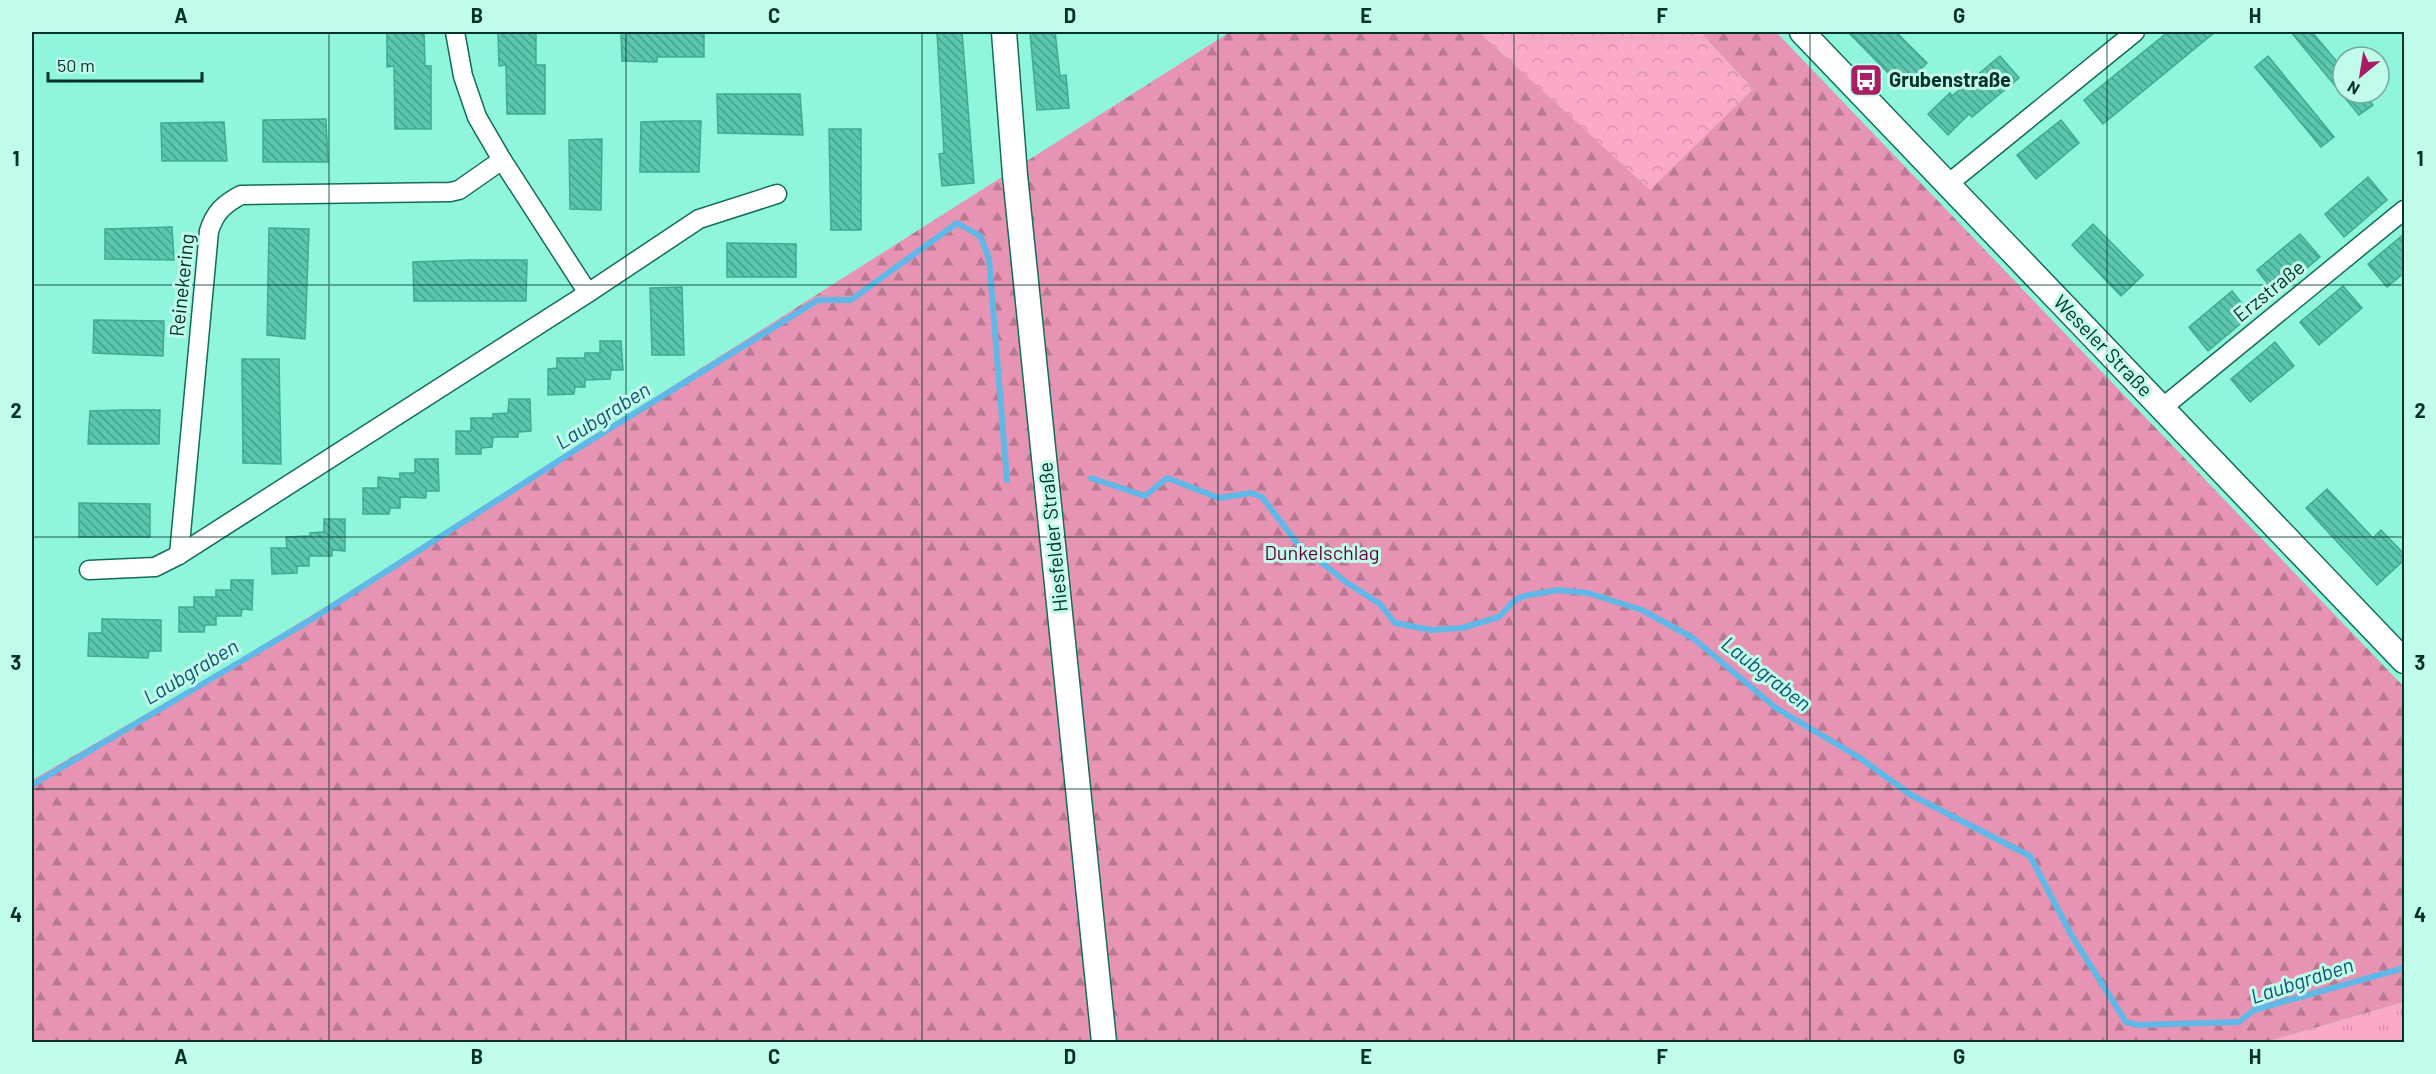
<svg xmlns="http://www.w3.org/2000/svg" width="2436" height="1074" font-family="Barlow,sans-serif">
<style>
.grass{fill:url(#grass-tufts)}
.forest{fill:url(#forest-firs)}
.park{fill:url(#park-crowns)}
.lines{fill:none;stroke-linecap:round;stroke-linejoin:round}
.stream{stroke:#61b7e6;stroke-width:6}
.building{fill:url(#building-back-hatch);stroke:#3eaa91;stroke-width:1.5}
.street-casing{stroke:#136c5a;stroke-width:21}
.secondary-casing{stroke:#136c5a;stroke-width:27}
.street{stroke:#fff;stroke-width:18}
.secondary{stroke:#fff;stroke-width:24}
.grid{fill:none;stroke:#013128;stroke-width:1.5;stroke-opacity:0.55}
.labels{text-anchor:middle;stroke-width:6;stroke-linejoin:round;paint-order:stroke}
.poi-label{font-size:20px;font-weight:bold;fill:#013128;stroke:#c1fbea;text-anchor:start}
.street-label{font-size:20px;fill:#013128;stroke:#c1fbea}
.park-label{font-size:20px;fill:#67003a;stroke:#c1fbea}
.water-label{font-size:21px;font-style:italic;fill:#105474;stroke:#c1fbea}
.neatline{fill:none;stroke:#013128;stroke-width:2}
.grid-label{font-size:20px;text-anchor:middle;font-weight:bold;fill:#013128}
</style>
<defs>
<pattern id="grass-tufts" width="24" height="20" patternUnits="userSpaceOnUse" patternTransform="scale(1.5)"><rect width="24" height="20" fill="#faaac8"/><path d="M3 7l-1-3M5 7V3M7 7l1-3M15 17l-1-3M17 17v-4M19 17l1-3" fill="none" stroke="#d493ac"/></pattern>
<pattern id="forest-firs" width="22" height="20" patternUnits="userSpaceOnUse" patternTransform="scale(1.5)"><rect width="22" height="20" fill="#e794b4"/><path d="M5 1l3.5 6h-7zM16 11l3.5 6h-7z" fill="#b97992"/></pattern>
<pattern id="park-crowns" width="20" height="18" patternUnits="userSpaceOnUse" patternTransform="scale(1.5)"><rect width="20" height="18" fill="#faaac8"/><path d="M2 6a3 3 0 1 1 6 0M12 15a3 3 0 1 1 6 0" fill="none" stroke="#d493ac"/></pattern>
<pattern id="building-back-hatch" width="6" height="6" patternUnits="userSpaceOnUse" patternTransform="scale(1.5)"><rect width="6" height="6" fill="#5bc7ad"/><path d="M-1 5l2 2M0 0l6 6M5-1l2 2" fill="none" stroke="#49a28d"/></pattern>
</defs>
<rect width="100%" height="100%" fill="#8ff6db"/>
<path class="grass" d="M2404,1002V1042H2266Z"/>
<path class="forest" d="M1230,32H1479L1650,189L1753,89L1700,32H1776L2404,687V1002L2266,1042H32V780L224,669L330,604Z"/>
<path class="park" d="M1479,32H1700L1753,89L1650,190Z"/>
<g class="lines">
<g class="stream">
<path d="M1091,478L1145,496L1167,478L1219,498L1251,493L1262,497L1297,543L1346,582L1380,604L1395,623L1431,630L1462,628L1499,617L1514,601L1524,596L1558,590L1588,593L1642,610L1693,638L1776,708L1860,758L1911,795L2030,856L2072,936L2126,1022L2138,1025L2239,1022L2254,1010L2404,968"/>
<path d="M32,785L309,621L585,444L818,300H851L957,223L980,236L989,258L1007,480"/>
</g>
</g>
<g class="building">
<path d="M387,32H424L425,66H431V129H395L394,66L387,67Z"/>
<path d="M498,32H536V65H545V114H507L506,65L499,66Z"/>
<path d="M621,32H704V57H657V62L622,61Z"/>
<path d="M937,32H962L974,183L942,186L939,154L944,153Z"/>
<path d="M1030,32H1055L1060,76L1066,75L1069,108L1037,110Z"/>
<path d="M1848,32H1896L1927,63L1902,87Z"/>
<path d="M2168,32H2215L2103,124L2084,100Z"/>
<path d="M2291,32H2312L2343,69V93H2363L2373,105L2359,115Z"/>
<path d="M2000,56L2019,78L1972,117L1969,114L1948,135L1928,114L1950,93L1952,96Z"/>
<path d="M2268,56L2334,137L2321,147L2255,67Z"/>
<path d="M717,94H800L803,135L718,133Z"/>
<path d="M326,119L328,162H263V120Z"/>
<path d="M2061,120L2079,143L2036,179L2017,155Z"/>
<path d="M671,121H701L699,172H640L641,122Z"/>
<path d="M224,122L227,161H162L161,123Z"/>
<path d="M829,129H861V230H831Z"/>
<path d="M602,139L601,210L570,209L569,140Z"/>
<path d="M2368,177L2387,200L2344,237L2325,214Z"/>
<path d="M2093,224L2143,275L2121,296L2072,245Z"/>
<path d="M172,227L174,260L105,259V229Z"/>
<path d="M269,228L309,229L305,339L267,335Z"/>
<path d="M2300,234L2320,257L2276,294L2257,270Z"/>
<path d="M2404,234V273L2387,287L2368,264Z"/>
<path d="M727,243L796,244V277H727Z"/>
<path d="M468,260H527L526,301H414L413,262Z"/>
<path d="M2343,286L2362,308L2319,345L2300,322Z"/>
<path d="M682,287L684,355H652L650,288Z"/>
<path d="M2232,291L2251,315L2208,351L2189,327Z"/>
<path d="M94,320L164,321L163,356L93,353Z"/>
<path d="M600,341H621L623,370H611L610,379L585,380V387H575L574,394L548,395V369L557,368V358H585V353H600Z"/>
<path d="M2275,342L2294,366L2250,402L2231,379Z"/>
<path d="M242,359H279L281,464L243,463Z"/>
<path d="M509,399H530L531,431L518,432V437H493L492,447L481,448V454H456V431H471V418H493V414L508,413Z"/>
<path d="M124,410H160L159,444H88L90,411Z"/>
<path d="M415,459H438L439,491H426V498L400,497V508H390L389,514H363V488H378V477L400,479V473H415Z"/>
<path d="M2327,489L2373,538L2381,530L2404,554V560L2377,585L2306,508Z"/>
<path d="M79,503L150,504V537H79Z"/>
<path d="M324,519H345V551L332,550V556H309V566H297V573L272,574L271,548H287L286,537L310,536V533L324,532Z"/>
<path d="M231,580H253L252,610L242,609L241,616H216V625H205L204,632H179V607H194V597H216V590H231Z"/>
<path d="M102,619L161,620V651H149L148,658L88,656L89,633H102Z"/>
</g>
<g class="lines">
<defs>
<g id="street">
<path d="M455,32L463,76L477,117L502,160L588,293"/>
<path d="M1948,184L2135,32"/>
<path d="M2162,408L2404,210"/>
<path d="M179,555L209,231C215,212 224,204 241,195L450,192L459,190L502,160"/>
<path d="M89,570L155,567L179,555L588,293L699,219L777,194"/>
</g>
<g id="secondary">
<path d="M1004,32L1015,175L1104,1042"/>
<path d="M1802,32L2404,661"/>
</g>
</defs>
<use href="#street" class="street-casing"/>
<use href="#secondary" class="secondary-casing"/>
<use href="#street" class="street"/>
<use href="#secondary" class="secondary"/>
</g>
<path class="grid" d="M329,32V1042M626,32V1042M922,32V1042M1218,32V1042M1514,32V1042M1810,32V1042M2107,32V1042M32,285H2404M32,537H2404M32,789H2404"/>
<defs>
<symbol id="bus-square" viewBox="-11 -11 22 22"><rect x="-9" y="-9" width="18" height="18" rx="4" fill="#a71e65" stroke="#c1fbea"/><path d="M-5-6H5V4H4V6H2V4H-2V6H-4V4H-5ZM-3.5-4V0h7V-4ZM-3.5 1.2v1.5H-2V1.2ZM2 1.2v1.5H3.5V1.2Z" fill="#fff"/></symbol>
</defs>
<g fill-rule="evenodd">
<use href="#bus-square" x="1847" y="61" width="38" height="38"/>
</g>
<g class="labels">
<g class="poi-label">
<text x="1889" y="87">Grubenstraße</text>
</g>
<g class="street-label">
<text transform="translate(182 285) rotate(-84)" y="7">Reinekering</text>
<text transform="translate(2269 291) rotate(-39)" y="7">Erzstraße</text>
<text transform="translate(2103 346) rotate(46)" y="7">Weseler Straße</text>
<text transform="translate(1053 537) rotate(-96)" y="7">Hiesfelder Straße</text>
</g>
<g class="park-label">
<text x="1322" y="560">Dunkelschlag</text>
</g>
<g class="water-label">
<text transform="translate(603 416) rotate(-32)" y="7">Laubgraben</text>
<text transform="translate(191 672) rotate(-31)" y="7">Laubgraben</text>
<text transform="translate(1766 674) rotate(38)" y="7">Laubgraben</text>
<text transform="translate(2302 981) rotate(-18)" y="7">Laubgraben</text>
</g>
</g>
<rect width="2436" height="1074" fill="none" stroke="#c1fbea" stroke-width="66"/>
<g transform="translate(2361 75) rotate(210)"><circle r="28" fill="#c1fbea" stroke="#74aa9c" stroke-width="1.5"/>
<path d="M0-4.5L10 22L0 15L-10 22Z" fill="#a71e65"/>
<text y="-9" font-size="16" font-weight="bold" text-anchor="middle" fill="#013128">N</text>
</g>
<path d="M48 72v9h154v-9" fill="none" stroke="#013128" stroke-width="3"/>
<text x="57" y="72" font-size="18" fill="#013128" stroke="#c1fbea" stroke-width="4.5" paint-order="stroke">50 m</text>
<rect x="33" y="33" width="2370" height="1008" class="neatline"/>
<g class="grid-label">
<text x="181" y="23">A</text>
<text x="477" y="23">B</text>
<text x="774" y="23">C</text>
<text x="1070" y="23">D</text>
<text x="1366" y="23">E</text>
<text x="1662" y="23">F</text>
<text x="1959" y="23">G</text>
<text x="2255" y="23">H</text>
<text x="16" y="166">1</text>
<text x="2420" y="166">1</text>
<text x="16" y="418">2</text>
<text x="2420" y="418">2</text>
<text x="16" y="670">3</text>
<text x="2420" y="670">3</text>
<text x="16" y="922">4</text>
<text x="2420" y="922">4</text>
<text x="181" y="1064">A</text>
<text x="477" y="1064">B</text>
<text x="774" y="1064">C</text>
<text x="1070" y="1064">D</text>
<text x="1366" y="1064">E</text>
<text x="1662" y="1064">F</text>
<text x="1959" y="1064">G</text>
<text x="2255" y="1064">H</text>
</g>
</svg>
